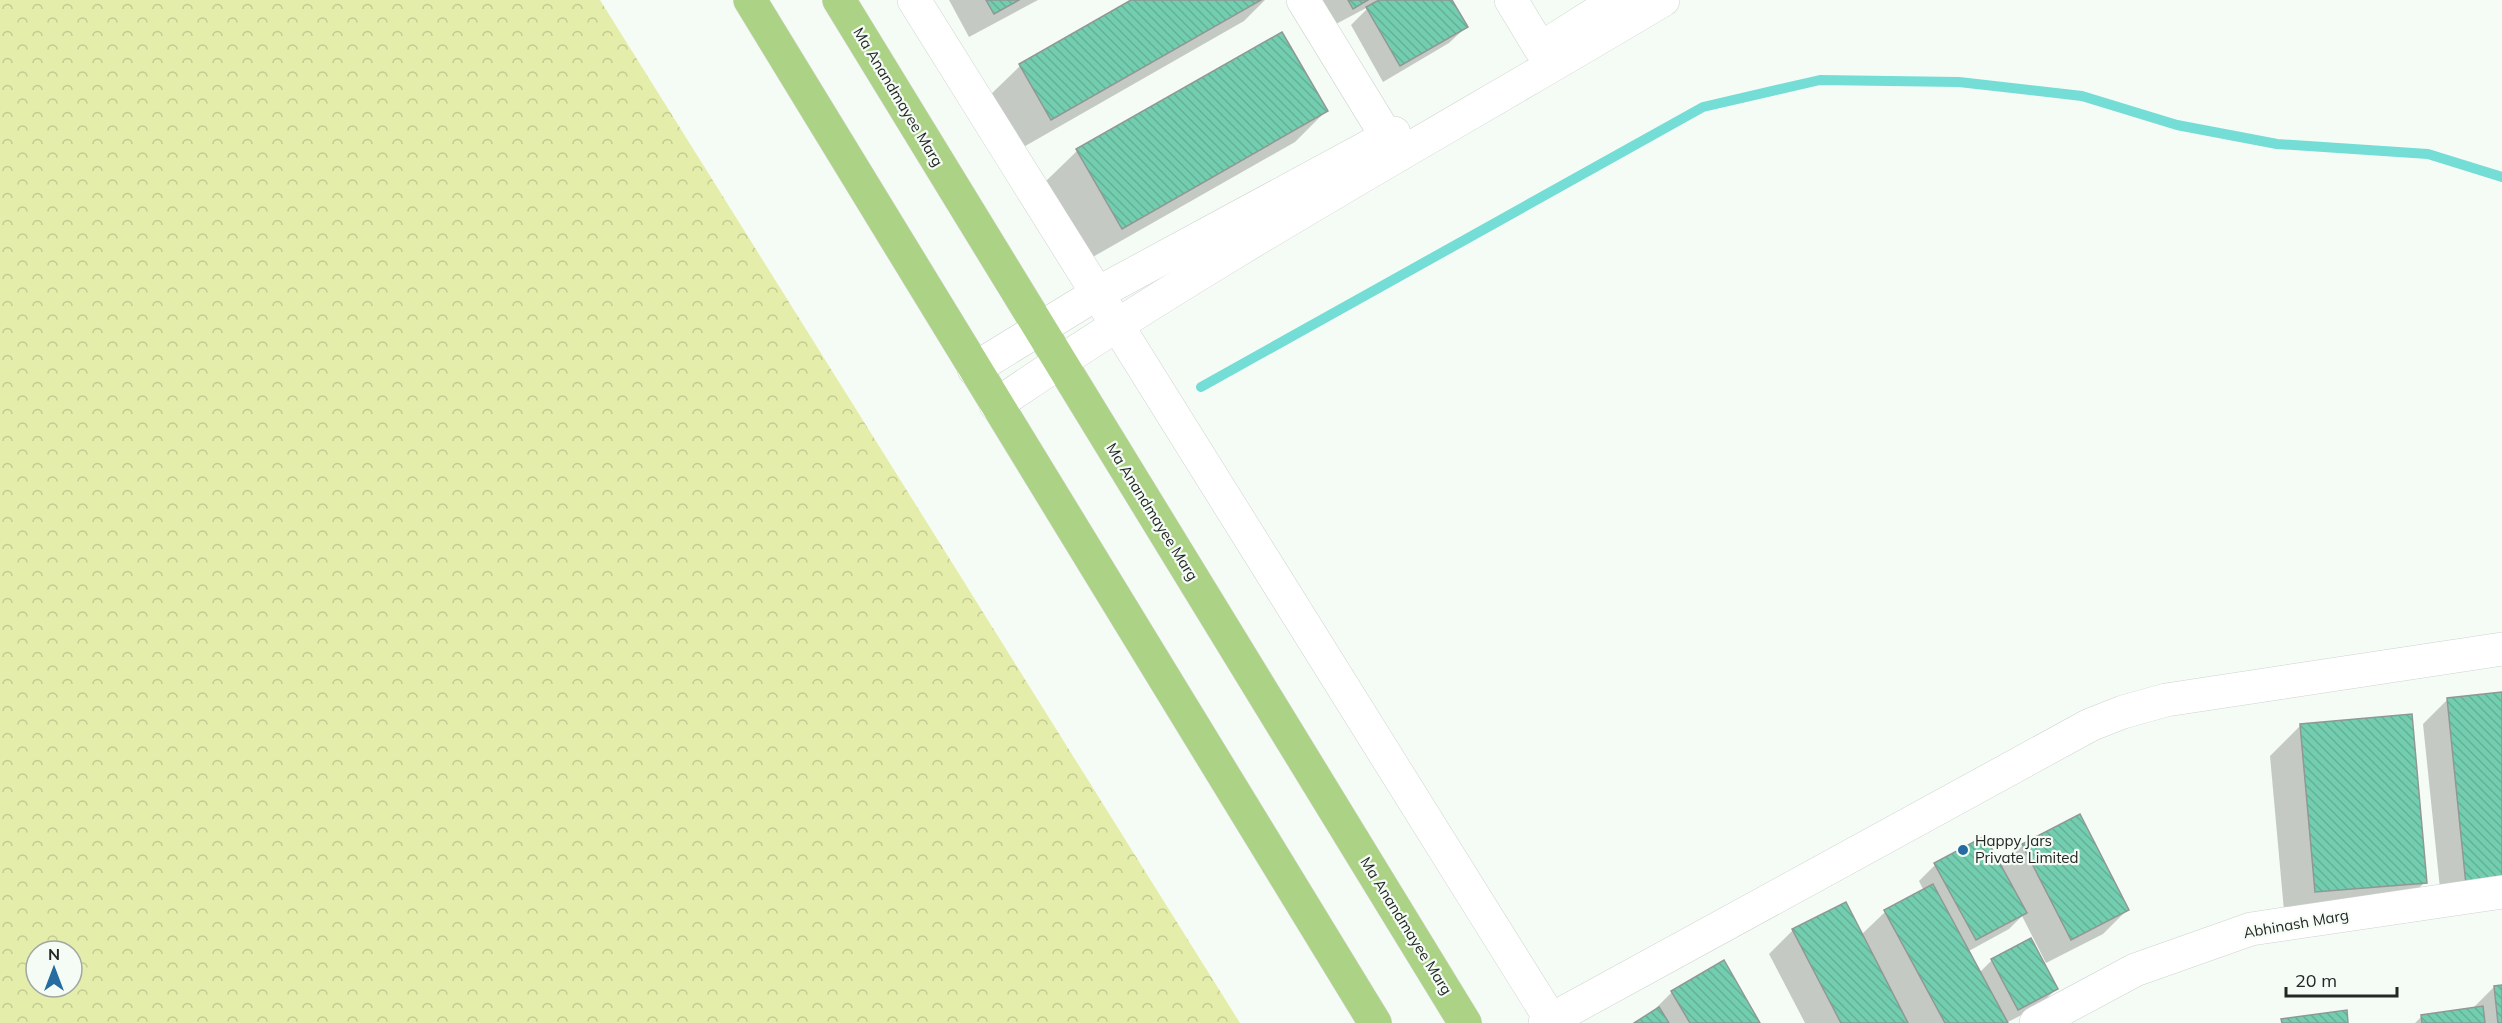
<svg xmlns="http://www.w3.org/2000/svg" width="2502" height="1023" font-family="Mulish,sans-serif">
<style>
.forest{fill:url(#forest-crowns);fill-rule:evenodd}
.shadow{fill:#0003}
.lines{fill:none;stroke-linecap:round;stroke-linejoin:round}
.stream{stroke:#74ddd5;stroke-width:10}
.building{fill:url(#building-back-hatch);stroke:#909895;stroke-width:1.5}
.minor-casing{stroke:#cdd4ce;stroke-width:34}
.major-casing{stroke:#d8d8d8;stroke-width:34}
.minor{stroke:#fff;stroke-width:33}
.major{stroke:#acd385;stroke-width:33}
.poi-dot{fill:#266ca1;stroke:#f5fcf6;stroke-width:2}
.labels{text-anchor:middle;stroke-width:4.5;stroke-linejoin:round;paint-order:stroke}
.street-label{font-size:15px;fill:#242725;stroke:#f5fcf6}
.poi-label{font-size:15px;fill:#242725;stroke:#f5fcf6;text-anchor:start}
</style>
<defs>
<pattern id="forest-crowns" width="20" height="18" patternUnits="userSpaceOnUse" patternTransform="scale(1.5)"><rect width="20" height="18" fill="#e4edaa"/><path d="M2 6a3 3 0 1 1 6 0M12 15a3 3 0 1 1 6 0" fill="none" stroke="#c3cb92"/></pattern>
<pattern id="building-back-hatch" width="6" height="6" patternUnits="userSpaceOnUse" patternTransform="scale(1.5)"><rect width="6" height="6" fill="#73ceb0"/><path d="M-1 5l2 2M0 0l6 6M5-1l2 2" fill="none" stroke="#63b197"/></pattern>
</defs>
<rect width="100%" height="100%" fill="#f5fcf6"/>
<path class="forest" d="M0,0H600L1240,1023H0ZM36,951H72V987H36Z"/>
<g class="shadow">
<path d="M949,0H1038L969,37Z"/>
<path d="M1134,0H1265L1244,21L1020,149L989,96L1020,66Z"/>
<path d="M1322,0H1450L1466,27L1449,43L1383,82L1351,25L1370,6L1336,24Z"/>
<path d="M1281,34L1326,111L1295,142L1091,258L1046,181L1077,151Z"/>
<path d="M2502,694V902L2442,908L2423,724L2447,700Z"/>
<path d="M2301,725L2425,882L2394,913L2285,922L2270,756Z"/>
<path d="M2023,845L2127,910L2103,934L2046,963L2022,916L2009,929L1967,952L1979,973L1992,960L2056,989L2039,1006L2006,1023H1805L1769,954L1793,930L1861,935L1885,912L1924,891L1919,881L1935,865L2000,867Z"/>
<path d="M2502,986V1023H2415L2422,1016L2472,1009L2494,987Z"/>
<path d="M1672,992L1759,1023H1637L1648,1016Z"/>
</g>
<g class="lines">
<path class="stream" d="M1201,387L1703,107L1820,80L1959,82L2082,96L2177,125L2277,144L2428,154L2502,177"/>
</g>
<g class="building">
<path d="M986,0H1019L994,14Z"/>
<path d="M1131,0H1261L1051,120L1019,64Z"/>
<path d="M1348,0H1368L1353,9Z"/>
<path d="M1379,0H1452L1468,27L1400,66L1366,7Z"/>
<path d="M1282,32L1328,111L1122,229L1076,149Z"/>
<path d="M2502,692V881L2466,885L2447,698Z"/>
<path d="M2412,714L2427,883L2315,892L2300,724Z"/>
<path d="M2080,814L2129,910L2071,940L2022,844Z"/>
<path d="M1985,836L2027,913L1976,940L1934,863Z"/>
<path d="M1933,884L2008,1023H1945L1884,910Z"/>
<path d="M1846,902L1908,1023H1841L1792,929Z"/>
<path d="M2031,938L2058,989L2018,1010L1991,959Z"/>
<path d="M1724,960L1760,1023H1690L1671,991Z"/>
<path d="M2502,985V1023H2498L2494,986Z"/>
<path d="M2483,1006L2485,1023H2422L2421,1015Z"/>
<path d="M1659,1007L1669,1023H1634Z"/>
<path d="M2347,1010L2348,1023H2282L2281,1019Z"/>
</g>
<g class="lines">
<defs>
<g id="minor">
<path d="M914,0L1553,1023"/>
<path d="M1303,0L1387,137"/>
<path d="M1511,0L1540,48"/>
<path d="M1557,38L1617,0"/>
<path d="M974,369L1098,293L1394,133"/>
<path d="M996,405C1211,258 1440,133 1663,0"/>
<path d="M1545,1023L2090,725L2123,712L2166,700L2502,649"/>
<path d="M2036,1023L2135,970L2251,929L2502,892"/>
</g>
<g id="major">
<path d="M750,0L1375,1023"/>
<path d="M839,0L1465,1023"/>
</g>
</defs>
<use href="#minor" class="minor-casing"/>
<use href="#major" class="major-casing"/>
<use href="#minor" class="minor"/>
<use href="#major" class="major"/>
</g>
<circle class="poi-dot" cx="1963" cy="850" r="6"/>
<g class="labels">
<g class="street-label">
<text transform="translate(898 97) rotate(59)" y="5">Ma Anandmayee Marg</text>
<text transform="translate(1152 512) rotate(58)" y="5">Ma Anandmayee Marg</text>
<text transform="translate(2296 924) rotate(-10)" y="5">Abhinash Marg</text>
<text transform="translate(1406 926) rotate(58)" y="5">Ma Anandmayee Marg</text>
</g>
<g class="poi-label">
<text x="1975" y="846">Happy Jars<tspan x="1975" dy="17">Private Limited</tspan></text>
</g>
</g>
<g transform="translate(54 969)"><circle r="28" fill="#f5fcf6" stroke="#a1a7a2" stroke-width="1.5"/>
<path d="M0-4.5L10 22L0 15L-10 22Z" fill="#266ca1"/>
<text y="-9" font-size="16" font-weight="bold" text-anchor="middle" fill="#242725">N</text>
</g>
<path d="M2286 987v9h111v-9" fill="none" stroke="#242725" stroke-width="3"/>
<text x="2295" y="987" font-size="18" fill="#242725" stroke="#f5fcf6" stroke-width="4.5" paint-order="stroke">20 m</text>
</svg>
